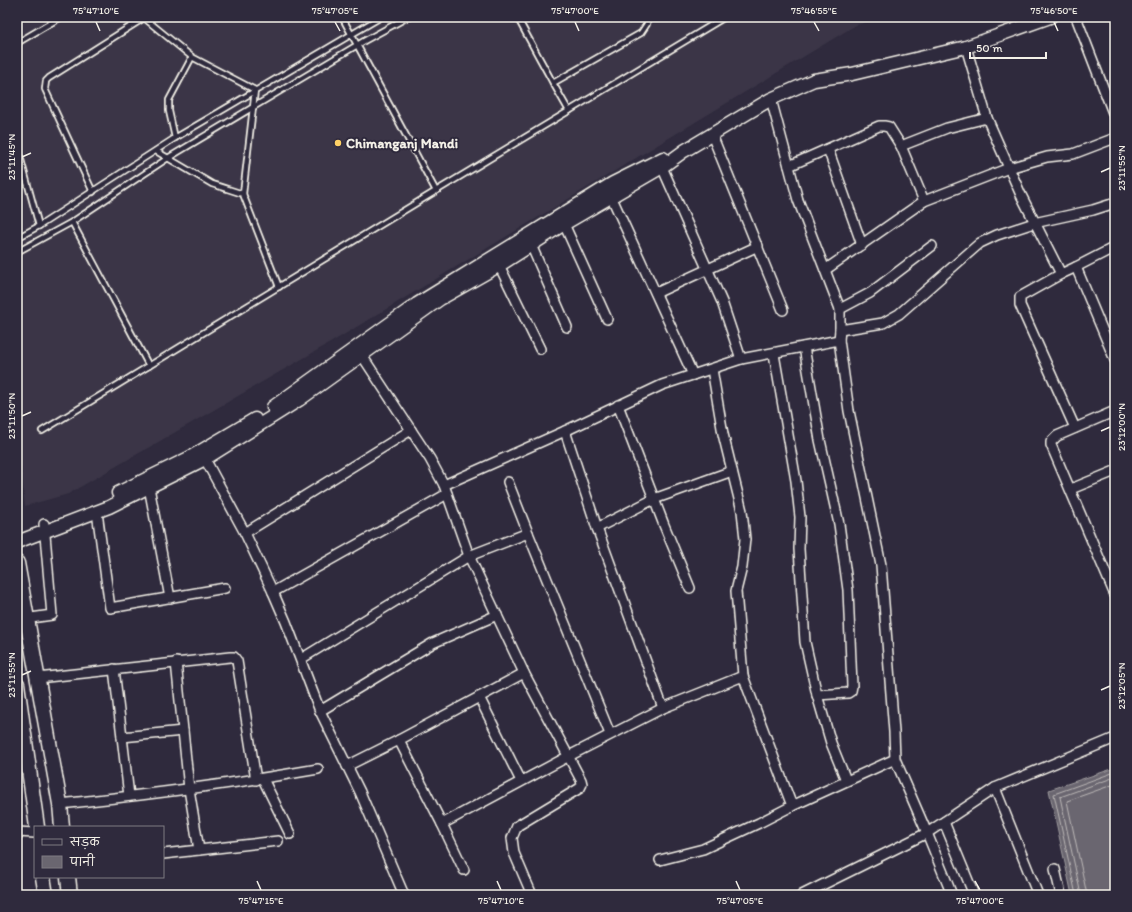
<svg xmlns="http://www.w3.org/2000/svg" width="1132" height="912" font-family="Itim,'Playpen Sans Deva',sans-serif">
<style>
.built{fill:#3b3647}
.water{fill:#6a6670;stroke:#a19ea0}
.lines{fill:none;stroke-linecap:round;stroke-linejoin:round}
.shore{stroke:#bdb9b8;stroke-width:1}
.lane-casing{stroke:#f4f1e8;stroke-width:8}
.street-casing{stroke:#f4f1e8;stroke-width:12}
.secondary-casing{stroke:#f4f1e8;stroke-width:15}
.primary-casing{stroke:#f4f1e8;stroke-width:17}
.lane{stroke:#2f2a3d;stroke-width:4.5}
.street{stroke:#2f2a3d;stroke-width:9}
.secondary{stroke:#2f2a3d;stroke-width:12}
.primary{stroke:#2f2a3d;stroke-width:14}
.ticks{fill:none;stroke:#f4f1e8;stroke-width:1.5}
.poi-dot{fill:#ffd166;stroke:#2f2a3d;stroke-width:1.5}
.labels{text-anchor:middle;stroke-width:4;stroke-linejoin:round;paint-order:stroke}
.poi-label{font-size:14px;font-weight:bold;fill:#f4f1e8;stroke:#2f2a3d;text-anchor:start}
.neatline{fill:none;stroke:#f4f1e8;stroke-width:1.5}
.ticks-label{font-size:10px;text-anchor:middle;fill:#f4f1e8}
</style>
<rect width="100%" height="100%" fill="#2f2a3d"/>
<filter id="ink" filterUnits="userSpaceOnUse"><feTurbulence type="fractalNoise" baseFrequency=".025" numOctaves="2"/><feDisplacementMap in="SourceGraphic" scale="8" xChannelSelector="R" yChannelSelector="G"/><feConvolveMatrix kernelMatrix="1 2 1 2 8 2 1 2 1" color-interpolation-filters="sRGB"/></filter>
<g filter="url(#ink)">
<path class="built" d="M17,17H885L856,25L335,340L68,494L25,506L17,425Z"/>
<path class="water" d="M1115,768V895H1072L1049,790Z"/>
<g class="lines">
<g class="shore">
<path d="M1076,895L1054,794L1115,772"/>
<path d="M1081,895L1060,797L1115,777"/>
<path d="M1087,895L1067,801L1115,784"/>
</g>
<defs>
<g id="lane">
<path d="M143,17L192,57L255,90L243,194"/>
<path d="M342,17L436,191"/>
<path d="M517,17L553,83L641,33L647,24L648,17"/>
<path d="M17,43L61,17"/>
<path d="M553,83L569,111"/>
<path d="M175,138L169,111V100L192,57"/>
<path d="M17,145L39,226"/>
<path d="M156,151L212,184L243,194L279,287"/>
<path d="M93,192L45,89L46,81L49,78L144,18"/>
<path d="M72,222L149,366"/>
<path d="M17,238L39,226L175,138L381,17"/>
<path d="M17,252L72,222L168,158L364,41L408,17"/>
<path d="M42,431L436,191L725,17"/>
</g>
<g id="street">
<path d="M1076,17L1115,118"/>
<path d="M966,47L987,118L1021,195L1061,274L1076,267L1115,360"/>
<path d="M771,99L798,200L840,309V330L839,340L849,411L881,565L894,732L895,759L927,833L952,895"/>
<path d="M712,135L783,310"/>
<path d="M901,146L947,128L987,118"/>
<path d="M828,149L862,245"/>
<path d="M789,166L879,126H884L889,127L901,146L924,201L825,270"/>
<path d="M662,167L722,302L741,359"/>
<path d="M611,196L693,375"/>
<path d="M924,201L1009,168L1047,157L1073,154L1115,138"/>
<path d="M564,224L607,319"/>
<path d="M531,245L567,327"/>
<path d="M497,261L540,349"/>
<path d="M1076,267L1115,247"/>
<path d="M1061,274L1020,297V305L1075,428"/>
<path d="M656,293L758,246"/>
<path d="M840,309L870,293L932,246"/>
<path d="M840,330L883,323L899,314L980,243L997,235L1034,223L1093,210L1115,203"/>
<path d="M804,347L820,440L839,524L848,590L852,686L851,691L848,693L817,695"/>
<path d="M359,351L430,459L444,485L469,556L524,673L581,780L582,784L580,788L517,826L512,838L514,853L532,895"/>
<path d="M774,354L796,481L800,517L799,549L805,642L817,695L831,743L846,780"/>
<path d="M712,369L723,434L742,511L745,539L742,567L736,591L743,676L792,806L895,759"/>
<path d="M618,405L664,525L690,588"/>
<path d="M1115,411L1057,436L1051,442V445L1115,595"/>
<path d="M565,431L597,528L663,708"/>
<path d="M205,459L245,533L273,592L286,622L320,711L360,792L404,895"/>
<path d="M508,482L528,533"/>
<path d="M444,485L565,431L662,385L741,359L839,340"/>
<path d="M149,487L170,598"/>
<path d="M1071,489L1115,471"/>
<path d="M97,512L110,608L225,588"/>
<path d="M597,528L654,499L732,471"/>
<path d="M245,533L411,430"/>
<path d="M273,592L447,494"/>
<path d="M17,620L52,615L44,524"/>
<path d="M301,659L469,556L528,533L610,734"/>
<path d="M114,669L129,796"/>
<path d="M38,678L230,657H234L237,661L256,780"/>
<path d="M479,697L521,781"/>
<path d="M320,711L433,643L497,615"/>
<path d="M122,737L183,731"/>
<path d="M399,740L524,673"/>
<path d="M347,766L399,740L442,824L569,756L663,708L743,676"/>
<path d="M263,779L290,834"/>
<path d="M995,788L1038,895"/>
<path d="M60,804C146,795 232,784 318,769"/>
<path d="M944,822L974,895"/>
<path d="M442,824L464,870"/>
<path d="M17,832L35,833"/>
<path d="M199,850L278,841"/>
<path d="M163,854L199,850L189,789L176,662"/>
<path d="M660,860L703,849L759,823L792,806"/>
<path d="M1055,869L1061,895"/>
<path d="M802,895L927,833L995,788L1115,738"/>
</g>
<g id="secondary">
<path d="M273,407L417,304L613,183L663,158"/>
<path d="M118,493L189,458L255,419"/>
<path d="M17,542L109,507L205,459L299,400L440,299L500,265L564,224L662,167L684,151L771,99L814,80L852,74L966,47L1050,17"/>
</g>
<g id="primary">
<path d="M17,563L60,804L62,827"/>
<path d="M17,684L37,827"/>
<path d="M43,877L46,895"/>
<path d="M68,877L70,895"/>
</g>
</defs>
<use href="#lane" class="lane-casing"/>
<use href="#street" class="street-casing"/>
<use href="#secondary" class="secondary-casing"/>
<use href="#primary" class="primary-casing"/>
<use href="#lane" class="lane"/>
<use href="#street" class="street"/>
<use href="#secondary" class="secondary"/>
<use href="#primary" class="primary"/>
</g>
</g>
<path class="ticks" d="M96,22L100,31M335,22L340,31M575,22L579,31M814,22L819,31M1054,22L1058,31M22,157L31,153M1101,172L1110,168M22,416L31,412M1101,431L1110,427M22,675L31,671M1101,690L1110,686M257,881L261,890M497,881L501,890M736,881L740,890M975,881L980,890"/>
<circle class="poi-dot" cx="338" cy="143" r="4"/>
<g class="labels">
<g class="poi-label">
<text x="346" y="148">Chimanganj Mandi</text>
</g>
</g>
<rect width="1132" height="912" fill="none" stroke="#2f2a3d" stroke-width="44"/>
<rect x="34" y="826" width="130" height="52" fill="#2f2a3d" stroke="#7e7a81"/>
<rect x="42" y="839" width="20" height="6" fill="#2f2a3d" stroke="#7e7a81"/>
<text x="70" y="846" font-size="12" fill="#f4f1e8">सड़क</text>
<rect x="42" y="856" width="20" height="12" fill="#6a6670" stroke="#7e7a81"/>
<text x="70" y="866" font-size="12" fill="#f4f1e8">पानी</text>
<path d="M970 52v6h76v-6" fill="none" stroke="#f4f1e8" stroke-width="2"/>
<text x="976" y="52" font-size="12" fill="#f4f1e8" stroke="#2f2a3d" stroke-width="3" paint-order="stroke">50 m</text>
<rect x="22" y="22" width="1088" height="868" class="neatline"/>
<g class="ticks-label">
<text x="96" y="14">75°47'10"E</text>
<text x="335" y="14">75°47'05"E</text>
<text x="575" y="14">75°47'00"E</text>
<text x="814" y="14">75°46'55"E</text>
<text x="1054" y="14">75°46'50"E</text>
<text transform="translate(11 157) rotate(-90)" y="4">23°11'45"N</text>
<text transform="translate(1121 168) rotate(-90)" y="4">23°11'55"N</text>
<text transform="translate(11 416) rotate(-90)" y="4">23°11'50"N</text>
<text transform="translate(1121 427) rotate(-90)" y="4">23°12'00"N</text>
<text transform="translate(11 675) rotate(-90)" y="4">23°11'55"N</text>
<text transform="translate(1121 686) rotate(-90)" y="4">23°12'05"N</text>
<text x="261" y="904">75°47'15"E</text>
<text x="501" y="904">75°47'10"E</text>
<text x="740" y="904">75°47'05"E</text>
<text x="980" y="904">75°47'00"E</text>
</g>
</svg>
